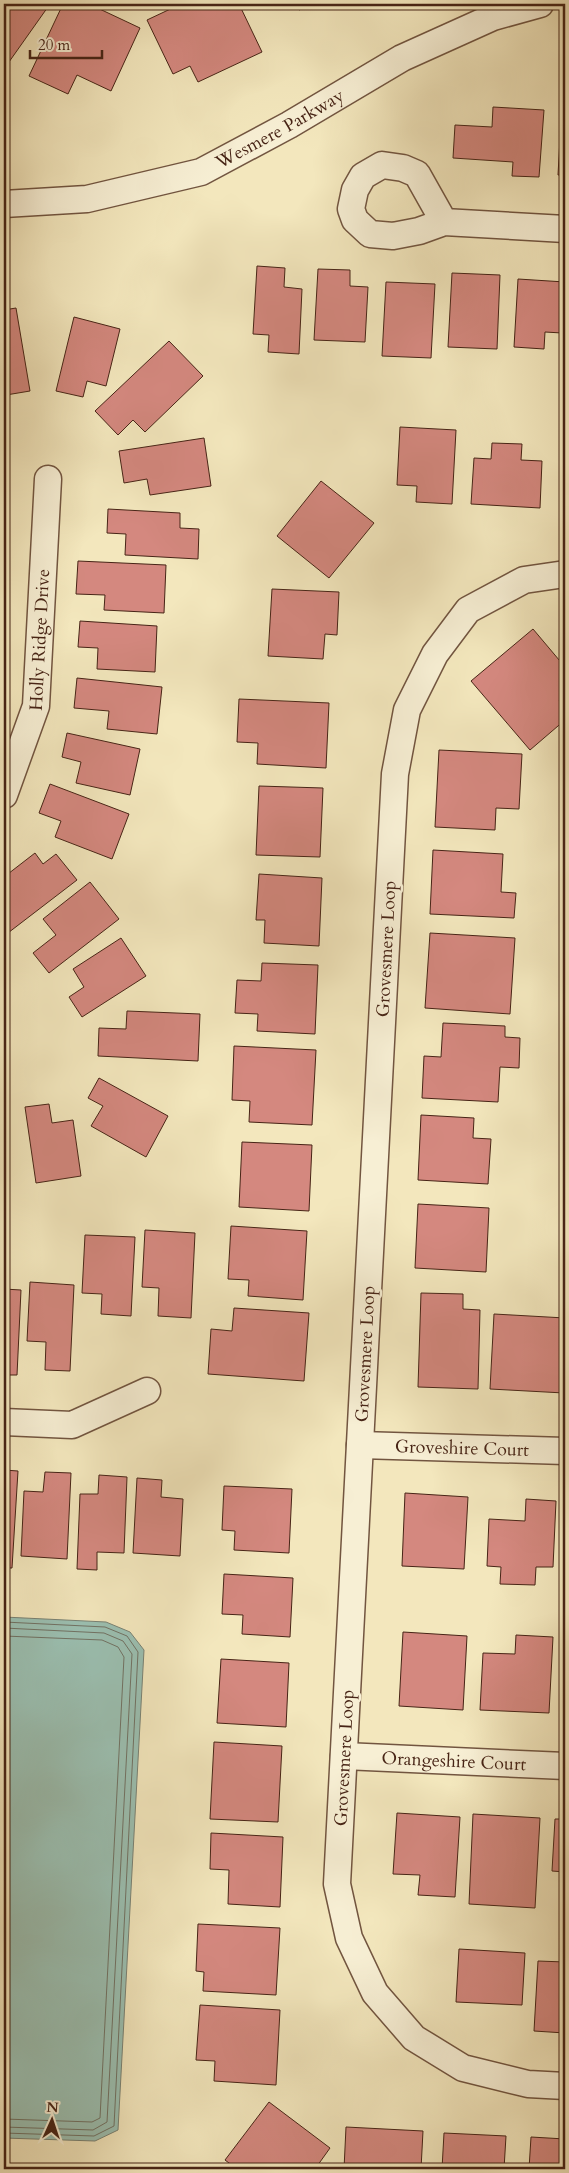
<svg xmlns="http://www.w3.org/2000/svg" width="569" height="2173" font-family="Cardo,serif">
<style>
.water{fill:#9bc0b2;stroke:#798274}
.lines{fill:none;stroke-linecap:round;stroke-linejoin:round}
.shore{stroke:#717264;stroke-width:1}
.building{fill:#d4887f;stroke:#472416}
.street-casing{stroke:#725540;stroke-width:29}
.street{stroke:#f7efd4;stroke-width:26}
.labels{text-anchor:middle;stroke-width:5;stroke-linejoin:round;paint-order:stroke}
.street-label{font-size:18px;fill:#472416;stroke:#f7efd4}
</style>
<rect width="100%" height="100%" fill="#f3e7bd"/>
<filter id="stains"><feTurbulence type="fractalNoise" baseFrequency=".004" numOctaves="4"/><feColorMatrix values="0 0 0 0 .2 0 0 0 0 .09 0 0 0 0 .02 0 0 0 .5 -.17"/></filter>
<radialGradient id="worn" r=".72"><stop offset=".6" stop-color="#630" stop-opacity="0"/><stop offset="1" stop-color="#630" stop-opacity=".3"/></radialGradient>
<path class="water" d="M4,1617L106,1622L130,1632L144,1650L118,2130L95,2141L4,2138Z"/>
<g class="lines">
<g class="shore">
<path d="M4,1622L105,1627L127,1636L138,1652L114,2126L94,2136L4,2133"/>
<path d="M4,1628L104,1633L123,1641L132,1654L107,2122L93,2130L4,2127"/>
<path d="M4,1636L102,1640L118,1647L124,1657L100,2118L92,2122L4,2119"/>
</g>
</g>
<g class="building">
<path d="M4,4H50L4,69Z"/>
<path d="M63,4H89L140,28L111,91L77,75L68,94L29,76Z"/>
<path d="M181,4H239L262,52L198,82L190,66L173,74L147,20Z"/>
<path d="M286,4H303L300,10Z"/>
<path d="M563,83H565V175H558Z"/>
<path d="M493,107L544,110L539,177L512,176L513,162L453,158L455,125L492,127Z"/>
<path d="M257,266L285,268L284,287L302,289L299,354L268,352L269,335L253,334Z"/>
<path d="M318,269L350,270V286L368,287L365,342L314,340Z"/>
<path d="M452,273L500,275L497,349L448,347Z"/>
<path d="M518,279L565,282L562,333L545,332L544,349L514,347Z"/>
<path d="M386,282L435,284L431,358L382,356Z"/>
<path d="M16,308L30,391L6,395L4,383V310Z"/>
<path d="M74,317L120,329L106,386L87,381L83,397L56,391Z"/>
<path d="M169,341L203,376L145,432L133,420L118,435L95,411Z"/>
<path d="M400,427L456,430L452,504L416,502L417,486L397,485Z"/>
<path d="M204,438L211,486L150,495L147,479L124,483L119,451Z"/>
<path d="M492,443L522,444L521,460L542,461L540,508L471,504L474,458L491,459Z"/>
<path d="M565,444V504H562Z"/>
<path d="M321,481L374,523L329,578L277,536Z"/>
<path d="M108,509L180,513V528L199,529L198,559L125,555L126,534L107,533Z"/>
<path d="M78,561L166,565L164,613L104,610L105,595L76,594Z"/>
<path d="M272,589L339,592L337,635L325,634L323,659L268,656Z"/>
<path d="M80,621L157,626L155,672L97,669L98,648L78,647Z"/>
<path d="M533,629L565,667V695L559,700L565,707V720L530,750L471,681Z"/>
<path d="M77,678L162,687L157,734L107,729L109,711L74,708Z"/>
<path d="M239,699L329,703L326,768L257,764L258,743L237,742Z"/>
<path d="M67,733L140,749L130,795L76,783L81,762L62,757Z"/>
<path d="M439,750L522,754L519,809L496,808L495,830L435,827Z"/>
<path d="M50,784L129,814L112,859L55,837L61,821L39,813Z"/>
<path d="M259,786L323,788L320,857L256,855Z"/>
<path d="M433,850L503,854L501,892L516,893L514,918L430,914Z"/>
<path d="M35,853L43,864L56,854L77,880L4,936V877Z"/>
<path d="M259,874L322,878L319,946L264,943L265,920H256Z"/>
<path d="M90,882L119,919L49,973L33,953L56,935L43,919Z"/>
<path d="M430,933L515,938L510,1014L425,1008Z"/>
<path d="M121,938L146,976L82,1017L69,997L84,987L73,969Z"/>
<path d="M262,963L318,965L315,1034L257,1031L258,1014L235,1013L237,980L261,981Z"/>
<path d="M127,1011L200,1014L198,1061L98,1056L99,1028L126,1029Z"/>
<path d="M443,1023L505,1026V1037L520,1038L519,1068L500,1067L498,1102L422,1098L424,1056L441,1057Z"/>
<path d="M234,1046L316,1050L312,1125L249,1122L250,1101L232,1100Z"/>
<path d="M99,1078L168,1116L146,1157L91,1126L103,1106L88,1098Z"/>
<path d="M49,1104L52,1123L73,1120L81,1176L36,1183L25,1107Z"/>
<path d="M421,1115L474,1118L473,1138L491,1139L488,1184L418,1180Z"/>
<path d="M242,1142L312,1145L309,1211L239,1207Z"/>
<path d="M418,1204L489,1208L486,1272L415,1268Z"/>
<path d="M231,1226L307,1231L303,1300L248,1296L249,1280L228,1279Z"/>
<path d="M145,1230L195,1233L191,1318L158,1316L159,1288L142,1287Z"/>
<path d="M85,1235L135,1237L131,1316L101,1314L102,1294L82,1293Z"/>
<path d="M30,1282L74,1285L70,1371L45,1370L46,1342L27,1341Z"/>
<path d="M4,1289L21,1290L17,1375H4Z"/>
<path d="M421,1293L463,1294V1309L480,1310L478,1389L418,1387Z"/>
<path d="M234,1308L309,1313L304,1381L208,1374L211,1329L232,1331Z"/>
<path d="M494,1314L565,1318L564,1393L490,1389Z"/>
<path d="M4,1470L18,1471L12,1568H4Z"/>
<path d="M45,1472L71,1473L67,1559L21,1556L24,1491L43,1492Z"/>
<path d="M99,1475L127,1477L124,1553L97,1552V1570L77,1569L80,1494H98Z"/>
<path d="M137,1478L162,1480L161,1497L183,1499L180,1556L133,1553Z"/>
<path d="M224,1486L292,1489L289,1553L234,1550L235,1531L222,1530Z"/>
<path d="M405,1493L468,1497L464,1569L402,1566Z"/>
<path d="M526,1499L556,1501L553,1567H536L535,1585L500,1584L501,1567L487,1566L489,1519L525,1521Z"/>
<path d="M224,1574L293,1578L290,1637L242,1634L243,1615L222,1614Z"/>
<path d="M403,1632L467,1636L463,1710L399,1706Z"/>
<path d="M516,1635L553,1637L549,1713L480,1710L483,1653L515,1654Z"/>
<path d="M221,1659L289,1663L286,1727L217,1723Z"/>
<path d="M214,1742L282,1746L278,1822L210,1819Z"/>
<path d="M397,1813L460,1817L455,1897L418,1895L420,1875L393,1874Z"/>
<path d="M473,1814L540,1818L535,1908L469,1904Z"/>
<path d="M555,1819H565V1872L552,1871Z"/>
<path d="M211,1833L283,1837L280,1907L228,1904L229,1870L210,1869Z"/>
<path d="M198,1924L280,1928L276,1995L203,1991L204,1972L196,1971Z"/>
<path d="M459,1949L525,1953L522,2005L456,2002Z"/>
<path d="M538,1961L565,1962V2033L534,2031Z"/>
<path d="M200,2005L280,2010L276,2085L214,2081L215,2061L196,2060Z"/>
<path d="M269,2102L330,2148L315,2169H237L225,2160Z"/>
<path d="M346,2127L423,2131L421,2169H344Z"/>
<path d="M444,2133L506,2136L504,2169H442Z"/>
<path d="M531,2137L565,2139V2169H529Z"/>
</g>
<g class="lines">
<defs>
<g id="street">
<path id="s1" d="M4,204L87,199L201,172L289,125L402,58L493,17L540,4"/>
<path d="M444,222L417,174L403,168L382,165L363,176L355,190L351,209L355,220L370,234L393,236L419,231L444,222L565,229"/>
<path d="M565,574L524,580L468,610L435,654L407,710L395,774L337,1884L349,1938L375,1993L414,2038L463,2068L528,2084L565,2086"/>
<path id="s2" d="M4,795L36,706L48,479"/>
<path d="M4,1422L72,1425L147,1391"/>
<path id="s3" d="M360,1445L565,1451"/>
<path id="s4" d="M344,1756L565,1766"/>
</g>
</defs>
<use href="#street" class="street-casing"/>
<use href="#street" class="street"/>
</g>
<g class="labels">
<g class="street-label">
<text dy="6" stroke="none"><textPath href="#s1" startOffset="290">Wesmere Parkway</textPath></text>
<text dy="6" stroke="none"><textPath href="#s2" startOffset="161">Holly Ridge Drive</textPath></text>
<text transform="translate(386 949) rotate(-87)" y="6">Grovesmere Loop</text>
<text transform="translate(365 1354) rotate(-87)" y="6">Grovesmere Loop</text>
<text dy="6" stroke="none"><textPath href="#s3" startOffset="102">Groveshire Court</textPath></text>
<text transform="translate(344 1758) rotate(-87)" y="6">Grovesmere Loop</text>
<text dy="6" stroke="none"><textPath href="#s4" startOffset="110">Orangeshire Court</textPath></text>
</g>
</g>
<rect width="569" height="2173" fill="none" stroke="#f3e7bd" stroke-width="20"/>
<rect x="5" y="5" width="559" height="2163" fill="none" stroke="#472416" stroke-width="2.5"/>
<rect x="10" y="10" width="549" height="2153" fill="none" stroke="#472416"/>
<g transform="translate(52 2120) rotate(3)" stroke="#f7efd4" stroke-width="4" paint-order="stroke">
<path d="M0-4L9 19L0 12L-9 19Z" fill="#472416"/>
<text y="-8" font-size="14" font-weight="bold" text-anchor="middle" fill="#472416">N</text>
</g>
<path d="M30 50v8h72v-8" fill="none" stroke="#472416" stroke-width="2.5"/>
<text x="38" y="50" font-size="15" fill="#472416" stroke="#f7efd4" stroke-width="4" paint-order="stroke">20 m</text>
<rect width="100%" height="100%" filter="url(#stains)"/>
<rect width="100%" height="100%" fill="url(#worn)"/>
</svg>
